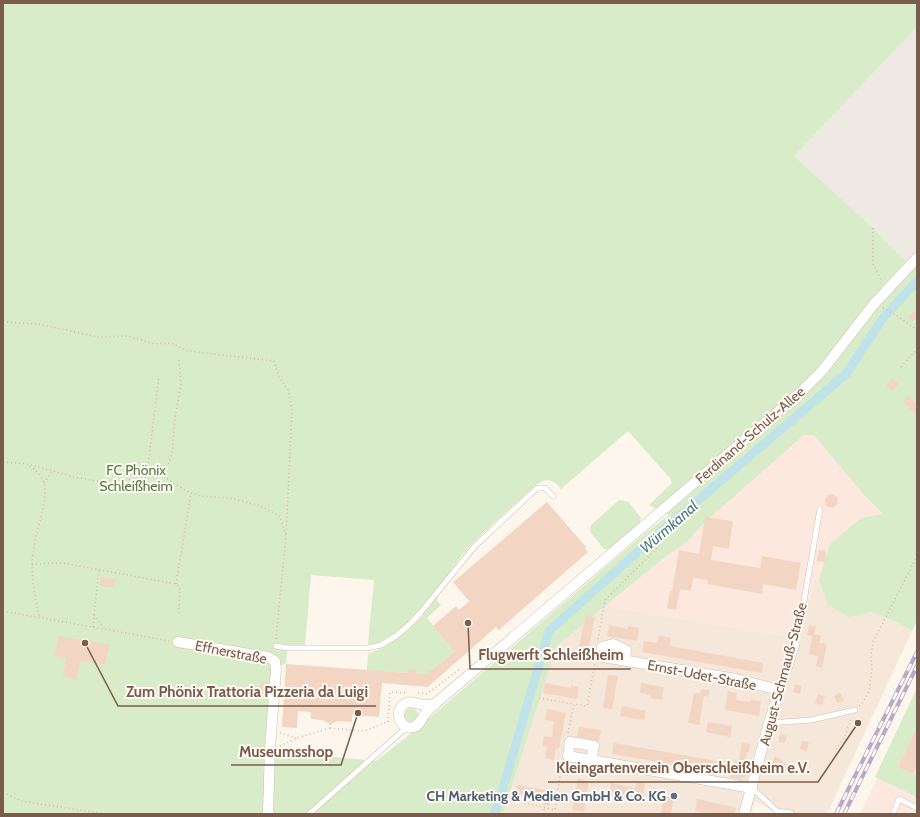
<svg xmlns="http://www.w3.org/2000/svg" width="920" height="817" font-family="Cabin,sans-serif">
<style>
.residential{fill:#f5e8da}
.commercial{fill:#fde8e0}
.industrial{fill:#efe9e4}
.green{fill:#d8ecc9;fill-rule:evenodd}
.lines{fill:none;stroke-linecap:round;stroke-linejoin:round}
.canal{stroke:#bfe3e8;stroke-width:9}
.building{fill:#f3d5c3}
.lane-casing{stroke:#d1beb0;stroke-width:6}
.street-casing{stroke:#d1beb0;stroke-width:11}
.path{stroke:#d9b8a5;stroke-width:1.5;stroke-dasharray:1 3;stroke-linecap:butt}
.lane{stroke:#fff;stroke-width:5}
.street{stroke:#fff;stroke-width:10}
.rail-casing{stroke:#b9a8c9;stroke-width:4}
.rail{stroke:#fffaf3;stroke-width:2.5;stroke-dasharray:8;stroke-linecap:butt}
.service-dot{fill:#5c6f8a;stroke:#fffaf3;stroke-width:1.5}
.labels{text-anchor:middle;stroke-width:4;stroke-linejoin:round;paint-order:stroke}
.street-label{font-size:14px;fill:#7a5c4d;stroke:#fffaf3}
.park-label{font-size:14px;fill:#537a41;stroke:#fffaf3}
.service-label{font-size:14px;font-weight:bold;fill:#4e5e75;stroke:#fffaf3;text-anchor:end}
.water-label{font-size:15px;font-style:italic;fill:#437c86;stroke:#fffaf3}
.leader{fill:none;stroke:#7a5c4d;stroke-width:1.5}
.callout-dot{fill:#7a5c4d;stroke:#fffaf3;stroke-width:1.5}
.callout-label{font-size:15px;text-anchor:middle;font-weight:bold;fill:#7a5c4d;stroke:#fffaf3;stroke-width:4;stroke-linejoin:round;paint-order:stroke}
</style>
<rect width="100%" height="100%" fill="#fdf6ec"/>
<path class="residential" d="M819,579L827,604L847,616L871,612L897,622L912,631L827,814H779L755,801L751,814H503L557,646L606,606L799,639L814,580Z"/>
<g class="commercial">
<path d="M814,434L864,495L884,515L830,544L819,579L814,580L799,639L606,606L665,557L686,543L703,524L804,435Z"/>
<path d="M917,695V814H860Z"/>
</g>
<path class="industrial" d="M917,27V264L913,269L865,221L794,156Z"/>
<g class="green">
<path d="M3,3H917V27L794,156L873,228L913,269L917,264V621L912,631L897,622L871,612L848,617L827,604L819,579L830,544L861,518L883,514L864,495L814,435H804L703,524L686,543L665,557L557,646L503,814H3ZM628,431L670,478L672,483L649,505L669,515L644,534L419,727L376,761L268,750L273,667L286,664L288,645H305L311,575L374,580L368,643L369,645C411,639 442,578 469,547C475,540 484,533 491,526C504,514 518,501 531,489C543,479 550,475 561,489Z"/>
<path d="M619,500L629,502L641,518L640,523L609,550L604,549L590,532L591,525Z"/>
<path d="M438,596L437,601L441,605L427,618L455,651L431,671H430L426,674L416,673V670H409L408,673L367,670L368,654C375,651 382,648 388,644C408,633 424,615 438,596Z"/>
<path d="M917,688V728L898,767L917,776V797L875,777Z"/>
<circle cx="411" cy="715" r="7"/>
</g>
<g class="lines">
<path class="canal" d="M494,814L501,795L549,631L642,548L846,374L883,318L917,281"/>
</g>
<g class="building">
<path d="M917,309V318L913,322L908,317Z"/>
<path d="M893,378L899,384L892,391L886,385Z"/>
<path d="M908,396L917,404V415L903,402Z"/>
<path d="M830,494L837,497L838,504L833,508L826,506L825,499Z"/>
<path d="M547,502L586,547L585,548L588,552L499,630L496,627L428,687L382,683L379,717L352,715V722L339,721L330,724L322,720L311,719V712L298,711L297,728L282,727L286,664L408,673V670H416V673L426,674L430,670L431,671L455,651L433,626L456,606L459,610L469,601L453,582Z"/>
<path d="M705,517L733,521L729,549L713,546L711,560L760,568L762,556L801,563L796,590L763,584L762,594L707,584L708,580L693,578L691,591L680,589L676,610L667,608L670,591H672L679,550L699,554Z"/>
<path d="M819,550L826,551L825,562L817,561Z"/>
<path d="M101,577L115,579L114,588L100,586Z"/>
<path d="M586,615L595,617L589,647L579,646Z"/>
<path d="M609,625L628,629V626L639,628L637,641L607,636Z"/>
<path d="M809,625L816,626L814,634L821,636L819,643L827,644L822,668L816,666L818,656L809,654L812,636L807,635Z"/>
<path d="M58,636L109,644L105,665L80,661L77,680L63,677L66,658L55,656Z"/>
<path d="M659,636L671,638L669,645L675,647L763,663L762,673L642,652L644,641L657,643Z"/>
<path d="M608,675L618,676L612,709L603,708Z"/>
<path d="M260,681L268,682L267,692L259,691Z"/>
<path d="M545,683L571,688V685L579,687L577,699L543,693Z"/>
<path d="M641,683L664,687L662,700L650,698V695L640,693Z"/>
<path d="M795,684L802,686L800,694L793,692Z"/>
<path d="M701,689L710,690L708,697L704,696L699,725L688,723L694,693L700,694Z"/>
<path d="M728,691L737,693L736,700L750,702L751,700L761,701L759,716L725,710Z"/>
<path d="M840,693L844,701L837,703L834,696Z"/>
<path d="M818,694L825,696L822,705L815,703Z"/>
<path d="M622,706L646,711L644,720L620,716Z"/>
<path d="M547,709L566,713L559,748H556L554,760L545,758L547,747L542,746L544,736L552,737L554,721L545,720Z"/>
<path d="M708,722L732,726L730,737L706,732Z"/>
<path d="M579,727L601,730L599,741L577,737Z"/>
<path d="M917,728V766L913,774L898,767Z"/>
<path d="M780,734L787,736L785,743L778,742Z"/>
<path d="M802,741L809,742L807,751L800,749Z"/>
<path d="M614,743L734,764L735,760L739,761L742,743L750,744L749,752H747L743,769L748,770L746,778L741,777V779L731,778V775L706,770L612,754Z"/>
<path d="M775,756L795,770L794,772L772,764Z"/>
<path d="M578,779L589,781L584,812L572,810Z"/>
<path d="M637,781L645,783L642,802L608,795L611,783L635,788Z"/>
<path d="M517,785L546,790L544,796L551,797L550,806L543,805V800L515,795Z"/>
<path d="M672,790L679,792L678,799L670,797Z"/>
<path d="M664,796L674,798L671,814H661Z"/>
<path d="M697,799L736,808L735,814H712L695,811Z"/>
</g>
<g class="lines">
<defs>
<g id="lane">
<path d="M794,645L801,618L820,509"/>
<path d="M276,646L288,648H367L381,645L396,636L409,625L421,612L475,546L537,488H545L553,496"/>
<path d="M769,723L811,720L855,710"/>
<path d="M752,788L777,811L791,813"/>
<path d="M309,814L407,727"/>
<path d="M893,814L899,799L917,808"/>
</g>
<g id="street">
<path d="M178,642L268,657L275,661L276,669L270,748L268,814"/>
<path d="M625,660L626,650L613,644L602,647L603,657L736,679L779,690"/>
<path d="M436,703C433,704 430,705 427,705C419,706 413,700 406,703C391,710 402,734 416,726C421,722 421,719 425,714C428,710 432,707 436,703L801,392L822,371L874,304L917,258"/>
<path d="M591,760L594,746L570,742L568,756L752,788"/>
<path d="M744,814L769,723L794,645"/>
</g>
</defs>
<use href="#lane" class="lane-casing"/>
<use href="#street" class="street-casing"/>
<g class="path">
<path d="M873,228V264L882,282"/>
<path d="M883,308L896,315L917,330"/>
<path d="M3,322L38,324L98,337L128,336L154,344L171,343L188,351L274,361L279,377L288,390L292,410L286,536L280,516L258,505L229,498L200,496L191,493L176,485L162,475L168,465L172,453L175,417L181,385L179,359"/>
<path d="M901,367L917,349"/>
<path d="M3,462L28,464L74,477L96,481L125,480L162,475"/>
<path d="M30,466C35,470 41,475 44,482C49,499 35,534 33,552C30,574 35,595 39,616"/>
<path d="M154,477L149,472L148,465L159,376"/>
<path d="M44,483L53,470"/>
<path d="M32,565L46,563H63L176,584L180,588L179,613"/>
<path d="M176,584L191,493"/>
<path d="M3,611L170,641"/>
<path d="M94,615L104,628"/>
<path d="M93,627L99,569"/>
<path d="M276,639L286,536"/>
<path d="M598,639L605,600L659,546L649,533"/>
<path d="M418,693L427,694L460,669"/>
<path d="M539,698L574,704"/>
<path d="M859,706L863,702L869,691L872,669L871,655L873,642L917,556"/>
<path d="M388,722L390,692L406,693"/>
<path d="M330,724V728L364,731L392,720"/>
<path d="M280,733L297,738"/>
<path d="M568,733L574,704L587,706L595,662"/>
<path d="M280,746L297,738L330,728"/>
<path d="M836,749L845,736L852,717"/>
<path d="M3,794H7L21,801L106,814"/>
<path d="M513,800L555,810L562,762"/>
<path d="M543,814L544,808"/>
</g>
<use href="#lane" class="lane"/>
<use href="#street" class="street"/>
<defs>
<g id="rail">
<path d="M836,814L917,652"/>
<path d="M844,814L917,666"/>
</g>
</defs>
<use href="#rail" class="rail-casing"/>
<use href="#rail" class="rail"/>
</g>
<circle class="service-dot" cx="674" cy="796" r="4"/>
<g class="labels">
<g class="street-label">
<text transform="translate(750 435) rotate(-41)" y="5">Ferdinand-Schulz-Allee</text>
<text transform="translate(231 652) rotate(11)" y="5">Effnerstraße</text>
<text transform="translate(783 674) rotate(-75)" y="5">August-Schmauß-Straße</text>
<text transform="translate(702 675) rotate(11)" y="5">Ernst-Udet-Straße</text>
</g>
<g class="park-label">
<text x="136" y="475">FC Phönix<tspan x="136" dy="16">Schleißheim</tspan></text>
</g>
<g class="service-label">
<text x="666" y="801">CH Marketing &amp; Medien GmbH &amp; Co. KG</text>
</g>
<g class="water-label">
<text transform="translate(669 527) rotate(-41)" y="5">Würmkanal</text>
</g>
</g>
<path class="leader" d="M468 623L470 669H631M85 643L118 706H376M358 713L341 765H231M858 723L818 782H548"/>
<g class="callout-dot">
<circle cx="468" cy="623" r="4"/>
<circle cx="85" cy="643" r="4"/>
<circle cx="358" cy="713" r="4"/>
<circle cx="858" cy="723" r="4"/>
</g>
<g class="callout-label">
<text x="551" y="660">Flugwerft Schleißheim</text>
<text x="247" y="697">Zum Phönix Trattoria Pizzeria da Luigi</text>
<text x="286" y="757">Museumsshop</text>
<text x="683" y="773">Kleingartenverein Oberschleißheim e.V.</text>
</g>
<rect width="920" height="817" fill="none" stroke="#7a5c4d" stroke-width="8"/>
</svg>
